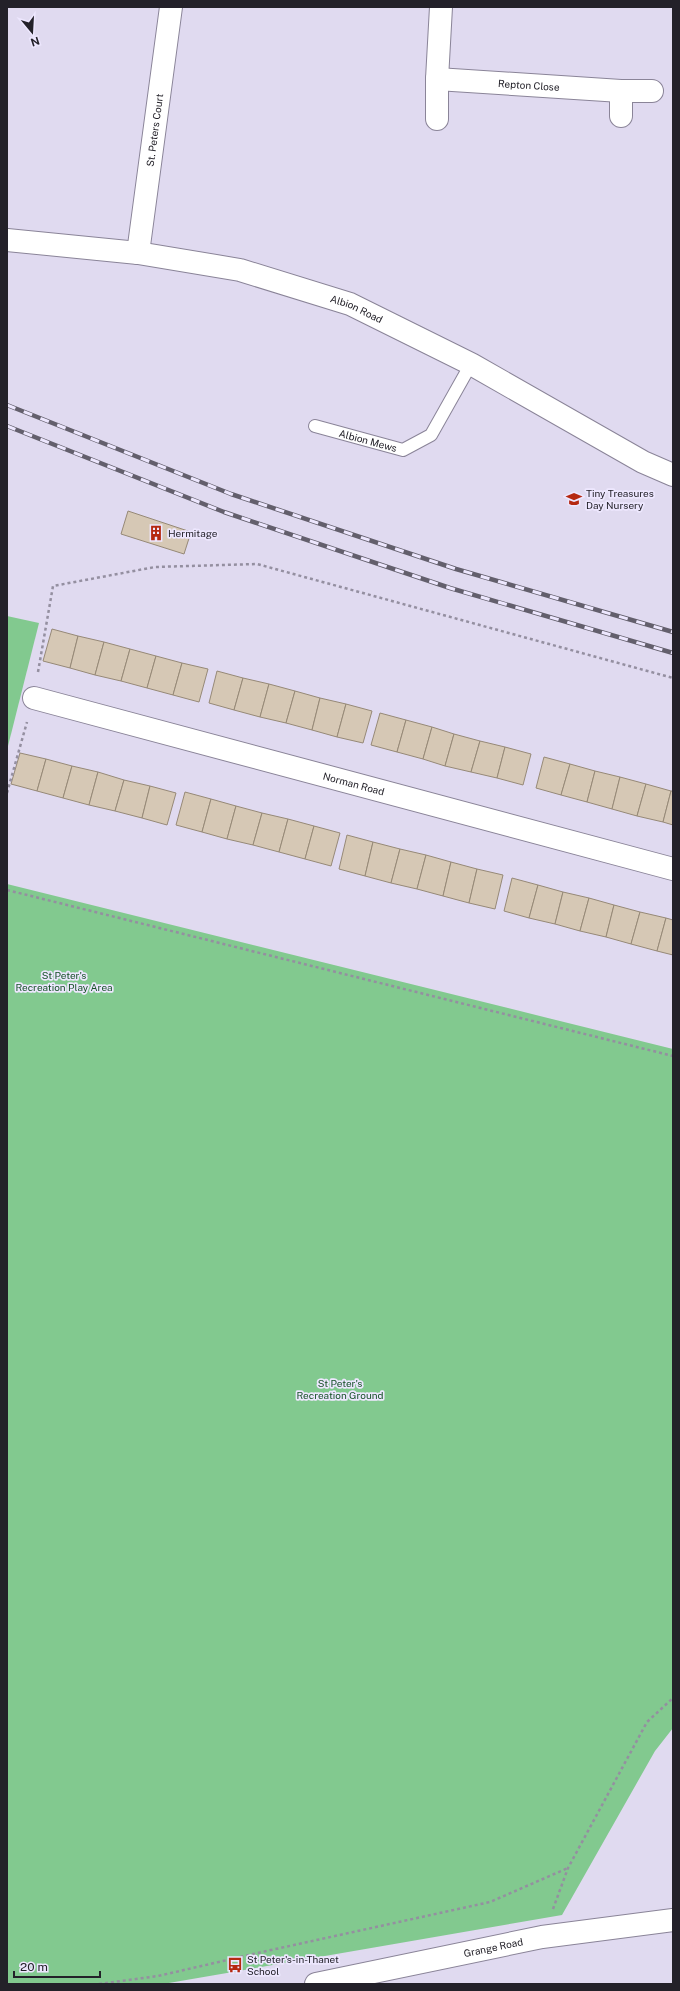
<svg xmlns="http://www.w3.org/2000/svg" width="680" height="1991" font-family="'Public Sans',sans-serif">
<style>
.green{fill:#82c98f}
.building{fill:#d6c8b5;stroke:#968977}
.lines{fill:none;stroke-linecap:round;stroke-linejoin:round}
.lane-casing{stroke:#8a8498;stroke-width:14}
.street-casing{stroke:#8a8498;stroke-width:24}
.secondary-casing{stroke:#8a8498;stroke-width:24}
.path{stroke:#948fa0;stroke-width:2.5;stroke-dasharray:3 3;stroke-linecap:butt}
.lane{stroke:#fff;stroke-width:12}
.street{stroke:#fff;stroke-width:22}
.secondary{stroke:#fff;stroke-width:22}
.rail-casing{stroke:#635f6c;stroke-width:4.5}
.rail{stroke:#ede7fe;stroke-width:3;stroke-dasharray:9;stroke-linecap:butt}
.labels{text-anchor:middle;stroke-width:3.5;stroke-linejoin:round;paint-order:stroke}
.street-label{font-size:10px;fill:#232129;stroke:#ede7fe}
.poi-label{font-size:10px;fill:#232129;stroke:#ede7fe;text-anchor:start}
.park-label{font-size:10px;fill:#155026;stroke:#ede7fe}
</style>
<rect width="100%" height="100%" fill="#e0daf0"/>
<g class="green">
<path d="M7,616L39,623L7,750Z"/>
<path d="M7,884L673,1049V1728L655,1751L562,1915L163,1984H7Z"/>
</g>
<g class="building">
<path d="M128,511L191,532L184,554L121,534Z"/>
<path d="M52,629L78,636L70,668L43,661Z"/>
<path d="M78,636L104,642L95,675L70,668Z"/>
<path d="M104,642L130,649L121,681L95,675Z"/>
<path d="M130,649L156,656L147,688L121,681Z"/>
<path d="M156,656L182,663L173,695L147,688Z"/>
<path d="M182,663L208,669L199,702L173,695Z"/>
<path d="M217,671L243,678L234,710L209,703Z"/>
<path d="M243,678L269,684L260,717L234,710Z"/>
<path d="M269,684L295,691L286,723L260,717Z"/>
<path d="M295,691L320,698L312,730L286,723Z"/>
<path d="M320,698L346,704L337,737L312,730Z"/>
<path d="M346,704L372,711L363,743L337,737Z"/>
<path d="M380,713L406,720L397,752L371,745Z"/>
<path d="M406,720L432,727L423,759L397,752Z"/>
<path d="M432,727L454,734L445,766L423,759Z"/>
<path d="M454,734L480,741L471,772L445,766Z"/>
<path d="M480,741L505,747L497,778L471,772Z"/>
<path d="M505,747L531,754L523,785L497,778Z"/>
<path d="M20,753L46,759L37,791L11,784Z"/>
<path d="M544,757L570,764L561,795L536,788Z"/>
<path d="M46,759L72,766L63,798L37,791Z"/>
<path d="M570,764L595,771L587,802L561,795Z"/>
<path d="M72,766L98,772L89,805L63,798Z"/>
<path d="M595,771L620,777L612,809L587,802Z"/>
<path d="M98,772L124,780L115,811L89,805Z"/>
<path d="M620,777L646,784L637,816L612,809Z"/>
<path d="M124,780L150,786L142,818L115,811Z"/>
<path d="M646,784L671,791L663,822L637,816Z"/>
<path d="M150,786L176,793L167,825L142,818Z"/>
<path d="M671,791H673V825L663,822Z"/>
<path d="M185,792L211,799L202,832L176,825Z"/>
<path d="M211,799L236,806L227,839L202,832Z"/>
<path d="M236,806L262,813L253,845L227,839Z"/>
<path d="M262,813L288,819L279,852L253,845Z"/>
<path d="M288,819L314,826L305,859L279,852Z"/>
<path d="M314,826L340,833L331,866L305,859Z"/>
<path d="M347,835L373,842L365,876L339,869Z"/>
<path d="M373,842L400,849L391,883L365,876Z"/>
<path d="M400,849L426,855L417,889L391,883Z"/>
<path d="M426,855L451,862L443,896L417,889Z"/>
<path d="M451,862L477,869L469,903L443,896Z"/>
<path d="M477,869L503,875L495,909L469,903Z"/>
<path d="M512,878L538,885L529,918L504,911Z"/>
<path d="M538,885L563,892L555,924L529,918Z"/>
<path d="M563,892L589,898L580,931L555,924Z"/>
<path d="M589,898L614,905L606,937L580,931Z"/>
<path d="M614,905L640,912L631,944L606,937Z"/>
<path d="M640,912L666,918L657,951L631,944Z"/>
<path d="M666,918L673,920V955L657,951Z"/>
</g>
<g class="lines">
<defs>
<g id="lane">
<path id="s1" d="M315,426L403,450L431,435L471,364"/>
</g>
<g id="street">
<path id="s2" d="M437,79L621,91H652"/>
<path d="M621,91V116"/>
<path d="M437,119V79L441,7"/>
<path id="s3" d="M138,253L171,7"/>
<path id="s4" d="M34,698L673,869"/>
</g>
<g id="secondary">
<path id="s5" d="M7,240L138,253L240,270L350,304L471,364L643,462L673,475"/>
<path id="s6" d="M316,1984L542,1937L673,1920"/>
</g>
</defs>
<use href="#lane" class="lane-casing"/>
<use href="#street" class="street-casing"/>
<use href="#secondary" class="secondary-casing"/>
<g class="path">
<path d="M38,672L53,586L155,567L257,564L673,678"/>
<path d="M7,793L27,722"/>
<path d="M7,890L673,1056"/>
<path d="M553,1909L568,1868L647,1722L673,1698"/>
<path d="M99,1984L158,1976L262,1952L490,1902L568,1868"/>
</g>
<use href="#lane" class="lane"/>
<use href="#street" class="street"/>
<use href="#secondary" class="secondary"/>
<defs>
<g id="rail">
<path d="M7,405L231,494L456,569L673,632"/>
<path d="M7,426L224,512L450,588L673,653"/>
</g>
</defs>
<use href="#rail" class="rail-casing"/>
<use href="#rail" class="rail"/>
</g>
<defs>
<symbol id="school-bare" viewBox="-9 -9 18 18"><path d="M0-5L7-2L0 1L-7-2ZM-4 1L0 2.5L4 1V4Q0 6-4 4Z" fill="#b52810" stroke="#ede7fe" stroke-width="2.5" paint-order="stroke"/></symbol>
<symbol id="building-bare" viewBox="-9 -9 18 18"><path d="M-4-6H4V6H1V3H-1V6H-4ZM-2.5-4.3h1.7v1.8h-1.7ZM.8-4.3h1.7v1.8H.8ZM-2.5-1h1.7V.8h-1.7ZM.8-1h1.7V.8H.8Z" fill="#b52810" stroke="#ede7fe" stroke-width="2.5" paint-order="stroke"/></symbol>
<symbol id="bus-bare" viewBox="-9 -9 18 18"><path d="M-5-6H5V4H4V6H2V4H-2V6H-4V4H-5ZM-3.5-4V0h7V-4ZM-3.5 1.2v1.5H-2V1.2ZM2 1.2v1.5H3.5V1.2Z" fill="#b52810" stroke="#ede7fe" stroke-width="2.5" paint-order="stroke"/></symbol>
</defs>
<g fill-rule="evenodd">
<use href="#school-bare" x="563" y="488" width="22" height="22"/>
<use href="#building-bare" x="145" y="522" width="22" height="22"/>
<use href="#bus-bare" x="224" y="1954" width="22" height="22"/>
</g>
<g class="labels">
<g class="street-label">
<text dy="4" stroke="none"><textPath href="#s2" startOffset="92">Repton Close</textPath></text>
<text dy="4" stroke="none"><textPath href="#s3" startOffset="124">St. Peters Court</textPath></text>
<text dy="4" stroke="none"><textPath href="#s5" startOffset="358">Albion Road</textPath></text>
<text dy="4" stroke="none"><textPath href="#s1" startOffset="55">Albion Mews</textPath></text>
<text dy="4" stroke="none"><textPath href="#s4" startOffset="331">Norman Road</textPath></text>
<text dy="4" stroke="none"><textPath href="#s6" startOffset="181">Grange Road</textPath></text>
</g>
<g class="poi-label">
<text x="586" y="497">Tiny Treasures<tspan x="586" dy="12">Day Nursery</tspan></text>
<text x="168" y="537">Hermitage</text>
<text x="247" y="1963">St Peter's-in-Thanet<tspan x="247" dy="12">School</tspan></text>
</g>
<g class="park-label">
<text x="64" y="979">St Peter's<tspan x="64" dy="12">Recreation Play Area</tspan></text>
<text x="340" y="1387">St Peter's<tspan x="340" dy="12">Recreation Ground</tspan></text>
</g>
</g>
<rect width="680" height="1991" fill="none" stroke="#232129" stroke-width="16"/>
<g transform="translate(32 32) rotate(162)" stroke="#ede7fe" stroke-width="3" paint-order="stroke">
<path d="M0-3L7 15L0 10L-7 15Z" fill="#232129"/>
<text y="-6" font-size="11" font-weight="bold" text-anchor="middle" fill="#232129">N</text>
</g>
<path d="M14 1971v6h86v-6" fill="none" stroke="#232129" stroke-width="2"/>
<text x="20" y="1971" font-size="12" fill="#232129" stroke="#ede7fe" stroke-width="3" paint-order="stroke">20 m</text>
</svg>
